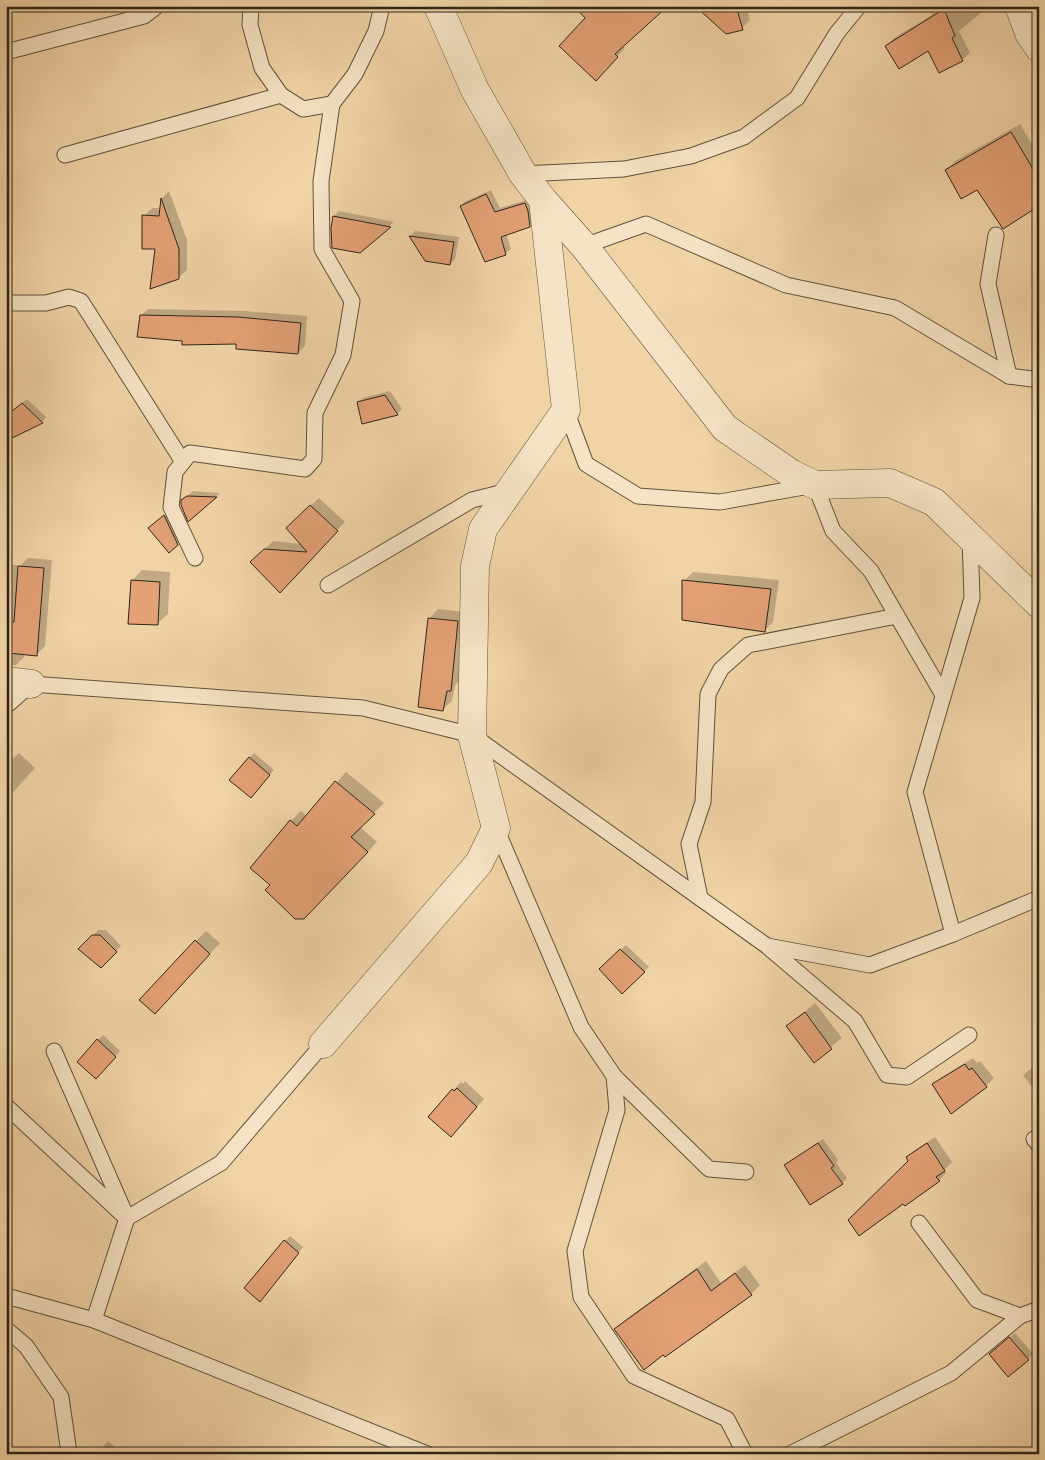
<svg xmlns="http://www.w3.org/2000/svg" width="1045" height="1460" font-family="'IM FELL DW Pica',serif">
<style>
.shadow{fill:#0003}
.building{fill:#e3a175;stroke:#2e251b}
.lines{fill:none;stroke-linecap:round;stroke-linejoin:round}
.service-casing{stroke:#5f513e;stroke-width:17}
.minor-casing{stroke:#5f513e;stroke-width:29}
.service{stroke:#f6e3c5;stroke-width:15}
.minor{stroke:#f6e3c5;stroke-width:28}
</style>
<rect width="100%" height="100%" fill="#f1d4a6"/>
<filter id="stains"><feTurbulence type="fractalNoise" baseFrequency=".004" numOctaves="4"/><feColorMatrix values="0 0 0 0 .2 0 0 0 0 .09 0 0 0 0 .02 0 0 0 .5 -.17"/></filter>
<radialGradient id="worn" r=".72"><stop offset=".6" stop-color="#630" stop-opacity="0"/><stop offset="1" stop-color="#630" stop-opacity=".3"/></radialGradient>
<g class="shadow">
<path d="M697,6H746L750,20L742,28Z"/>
<path d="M930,6H971L982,12L959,31L970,53L962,60L929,49L886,46L894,38L932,15Z"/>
<path d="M622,45L625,48L604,71L561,46Z"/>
<path d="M1020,124L1039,156V205L977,189L946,170L955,161Z"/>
<path d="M491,190L500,208L530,199L535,221L530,226L506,234L511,249L506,253L486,260L461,206L466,201Z"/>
<path d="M169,191L187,240V270L178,278L144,216L152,208H161L162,198Z"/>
<path d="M339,211L394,222L360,252L332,228L334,216Z"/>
<path d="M415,231L459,237L455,259L450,264L425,260L410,236Z"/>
<path d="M148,309L245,311L307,316L305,346L298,353L238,343L183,340L141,315Z"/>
<path d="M390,391L402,409L398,414L363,422L358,403L363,398Z"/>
<path d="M27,399L46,417L42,422L6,440V417Z"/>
<path d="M193,491L220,493L189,520L182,501Z"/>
<path d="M319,498L345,522L280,591L252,562L273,541L301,544L287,528Z"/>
<path d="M169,511L183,539L169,551L155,523Z"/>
<path d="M28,558L52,560L45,646L36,655L24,654V657L16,665H6V563L20,566Z"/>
<path d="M142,570L170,572L168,614L157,624L132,581Z"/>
<path d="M693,572L779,580L773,622L764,631L684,581Z"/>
<path d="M438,609L466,612L460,680L455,686L452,701L442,710L429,619Z"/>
<path d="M1039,735V765L1036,764Z"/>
<path d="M19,753L35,768L6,800V765Z"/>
<path d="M254,753L274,770L255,792L231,780Z"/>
<path d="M346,772L384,803L360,827L377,842L347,874L272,885L252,868L291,821L301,811L307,816Z"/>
<path d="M98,930H106L121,946L101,967L79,949Z"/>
<path d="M206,931L220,943L165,1002L196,941Z"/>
<path d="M626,945L649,967L622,992L601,969Z"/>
<path d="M815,1003L842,1038L814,1061L788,1026Z"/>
<path d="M103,1035L120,1051L101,1073L98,1040Z"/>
<path d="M973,1058L977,1063L980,1061L994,1078L986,1086L934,1085L942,1077Z"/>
<path d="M1039,1063V1097L1023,1075Z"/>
<path d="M465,1081L484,1099L458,1128L453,1090L461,1082L463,1084Z"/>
<path d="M935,1137L952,1162L944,1170L946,1173L939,1180L908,1158L915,1150Z"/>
<path d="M823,1139L838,1160L836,1163L847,1178L842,1183L785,1165Z"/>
<path d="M290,1236L303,1247L264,1295L285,1241Z"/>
<path d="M706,1261L721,1283L745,1265L760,1285L751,1294L616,1329L625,1320Z"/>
<path d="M1015,1333L1033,1354L1028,1359L996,1349Z"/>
<path d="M108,1441L119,1450L116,1454H97Z"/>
</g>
<g class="building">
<path d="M574,6H668L615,54L618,57L596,81L559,46L585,18Z"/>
<path d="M695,6H736L743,30L726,34Z"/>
<path d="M944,9L955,36L952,38L963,61L939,73L928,51L899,69L885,46Z"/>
<path d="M1011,132L1039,179V206L1003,229L977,190L961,199L945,170Z"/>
<path d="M486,194L495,212L525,203L528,211L530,227L501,237L506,255L485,262L460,206Z"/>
<path d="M161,198L179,249V279L150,289L155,249H142V215L159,216Z"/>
<path d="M333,216L391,227L360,253L332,248L331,228Z"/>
<path d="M409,236L454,242L450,265L425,261Z"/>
<path d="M140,315L238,317L301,323L298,354L236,349V344L182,345V341L137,337Z"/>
<path d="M385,395L398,415L362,424L357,402Z"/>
<path d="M22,403L43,423L6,441V416Z"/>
<path d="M187,496L217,497L188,522L181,505V500Z"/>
<path d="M310,505L338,531L280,593L250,562L264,549L307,552L286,528Z"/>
<path d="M164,515L178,545L169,553L148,528Z"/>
<path d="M18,566L44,568L37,656L8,653L11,622H14Z"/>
<path d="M131,580L160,582L158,625L128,624Z"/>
<path d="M682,580L771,589L765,632L682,620Z"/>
<path d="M428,618L458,621L451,691H447L443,711L418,707Z"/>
<path d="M249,757L270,775L251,798L229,780Z"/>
<path d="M335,781L375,814L351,837L368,852L304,919H295L265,890L270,885L250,868L290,820L297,826Z"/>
<path d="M92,935H100L117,952L101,968L78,949Z"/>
<path d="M195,940L210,954L155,1014L139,1000Z"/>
<path d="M620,949L645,972L622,994L599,969Z"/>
<path d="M805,1012L832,1049L814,1063L786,1026Z"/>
<path d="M97,1039L116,1057L96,1079L77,1062Z"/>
<path d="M965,1064L969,1070L972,1068L987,1087L951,1114L932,1084Z"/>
<path d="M457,1088L477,1107L451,1137L428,1117L452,1089L454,1091Z"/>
<path d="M818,1143L834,1166L831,1168L843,1184L810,1205L784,1165Z"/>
<path d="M927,1143L945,1171L936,1177L940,1181L905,1206L903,1204L859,1236L848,1220L908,1161L906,1157Z"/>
<path d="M284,1240L299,1253L260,1302L244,1288Z"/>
<path d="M697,1269L711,1291L735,1273L752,1295L665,1357L663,1355L644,1370L614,1329Z"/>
<path d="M1009,1337L1029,1360L1008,1377L989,1354Z"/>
</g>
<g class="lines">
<defs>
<g id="service">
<path d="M251,6L250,25L262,68L281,95L303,109L332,104L355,74L376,31L382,6"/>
<path d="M6,52L144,16L157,6"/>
<path d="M65,155L281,95"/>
<path d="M523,174L624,169L691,156L744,137L797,98L837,33L859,6"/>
<path d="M996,235L988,284L1009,376"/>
<path d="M584,246L646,224L786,285L895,308L1009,376L1039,380"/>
<path d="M6,303H46L69,297L81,301L183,462"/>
<path d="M566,410L586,464L638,496L720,502L815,485L833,531L871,571L943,695"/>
<path d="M195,558L171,507L175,472L190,453L305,469L314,459L315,413L343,355L352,301L322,249L321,181L332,104"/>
<path d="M328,585L472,500L508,491"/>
<path d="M6,706L31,684L363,708L472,735L767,946L870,965L953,934L1039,898"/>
<path d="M496,828L581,1027L614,1076L617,1110L575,1251L581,1297L634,1376L727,1419L745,1454"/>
<path d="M700,898L689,844L703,802L708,694L721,669L748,645L897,616"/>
<path d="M953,934L915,792L972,598L970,538"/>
<path d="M768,947L855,1021L887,1075L907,1077L969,1035"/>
<path d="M54,1051L127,1218"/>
<path d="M614,1076L709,1169L746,1172"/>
<path d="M6,1106L122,1214"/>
<path d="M1034,1139L1039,1145"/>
<path d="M919,1223L977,1300L1020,1316"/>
<path d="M6,1296L94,1320L427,1454"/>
<path d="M94,1320L127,1218L221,1163L323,1044"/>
<path d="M6,1329L26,1346L61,1397L68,1446"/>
<path d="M790,1454L951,1373L1020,1316L1039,1309"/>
</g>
<g id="minor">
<path d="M438,6L475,90L523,174L543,200L584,246L725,428L792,474L815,485L890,483L934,502L1039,604"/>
<path d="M1019,6L1029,33L1039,48"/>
<path d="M6,681L31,684"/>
<path d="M323,1044L479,863L496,828L472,735L475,566L483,529L566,410L543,200"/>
</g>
</defs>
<use href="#service" class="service-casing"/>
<use href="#minor" class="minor-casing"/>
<use href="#service" class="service"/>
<use href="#minor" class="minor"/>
</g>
<rect width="1045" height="1460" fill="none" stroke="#f1d4a6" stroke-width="25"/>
<rect x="8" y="8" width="1030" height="1445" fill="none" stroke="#2e251b" stroke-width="2.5"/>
<rect x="12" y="12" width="1020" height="1435" fill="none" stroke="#2e251b"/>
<rect width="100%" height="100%" filter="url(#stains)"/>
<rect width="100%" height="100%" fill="url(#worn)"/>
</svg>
